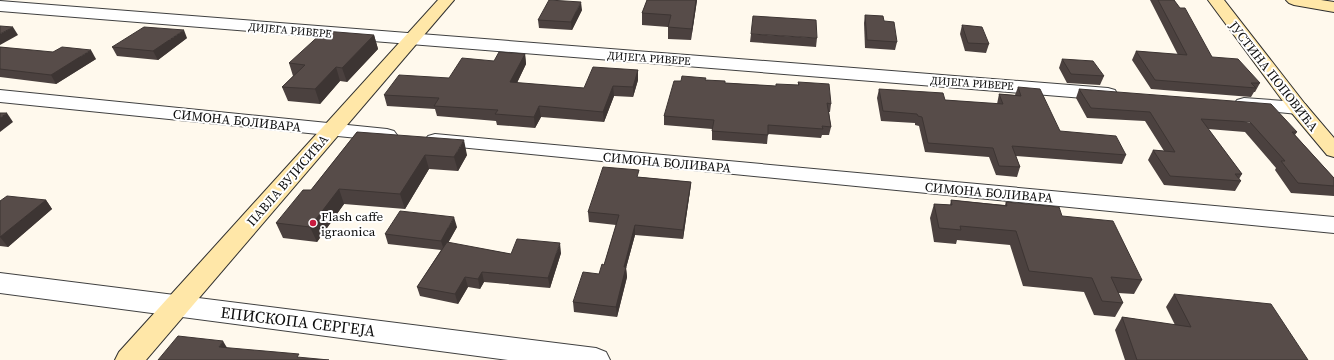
<svg xmlns="http://www.w3.org/2000/svg" width="1334" height="360" font-family="'Source Serif 4',serif">
<style>
.lines{fill:none;stroke-linecap:round;stroke-linejoin:round}
.street-casing{stroke:#404040;stroke-width:2}
.secondary-casing{stroke:#2f2f2f;stroke-width:2}
.street{fill:#fff;fill-rule:evenodd}
.secondary{fill:#ffe7a8;fill-rule:evenodd}
.wall{fill:#4b413f}
.shaded-wall{fill:#3d3533}
.building{fill:#574c49;stroke:#3d3533}
.poi-dot{fill:#c81b3f;stroke:#fff;stroke-width:1.5}
.labels{text-anchor:middle;stroke-width:4;stroke-linejoin:round;paint-order:stroke}
.far-street-label{font-size:11px;fill:#0d0d0d;stroke:#fff}
.street-label{font-size:13px;fill:#0d0d0d;stroke:#fff}
.poi-label{font-size:13px;fill:#0d0d0d;stroke:#fff;text-anchor:start}
.near-street-label{font-size:16px;fill:#0d0d0d;stroke:#fff}
</style>
<rect width="100%" height="100%" fill="#fff9ed"/>
<g class="lines">
<defs>
<g id="street">
<path d="M0,1L1108,88L1115,90L1117,94L1115,98L1108,100L0,11Z"/>
<path d="M0,90L387,129L394,131L397,135L394,139L387,141L0,102Z"/>
<path d="M1244,98L1298,102L1305,104L1308,108L1305,112L1298,114L1237,108L1234,104L1237,100Z"/>
<path d="M435,134L1334,217V233L428,144L425,140L428,136Z"/>
<path d="M0,273L596,348L606,352L610,360H508L0,293Z"/>
</g>
<g id="secondary">
<path d="M438,0H454L146,360H115L119,352Z"/>
<path d="M1208,0H1224L1305,104L1334,138V157L1327,155L1291,112Z"/>
<path d="M1286,0H1321L1334,2V12L1294,5L1289,3Z"/>
</g>
</defs>
<use href="#street" class="street-casing"/>
<use href="#secondary" class="secondary-casing"/>
<use href="#street" class="street"/>
<use href="#secondary" class="secondary"/>
</g>
<g class="wall">
<path d="M647,0H697L696,7L691,40L668,39V27L642,25V13Z"/>
<path d="M1150,0H1174L1212,57L1260,83L1255,92H1254L1251,97L1151,89L1132,60L1136,51L1178,55Z"/>
<path d="M582,10L572,30L539,28L538,20Z"/>
<path d="M865,15L884,21L897,42L895,50L865,48L864,23Z"/>
<path d="M962,25L989,44L986,53L965,51L960,34Z"/>
<path d="M751,34L817,38L816,47L750,42Z"/>
<path d="M374,35L378,49L347,82L340,81L320,104L288,101L282,87L293,76L289,63Z"/>
<path d="M187,38L158,60L117,56L112,47Z"/>
<path d="M0,47L96,59L56,84L0,77Z"/>
<path d="M525,54L526,64L517,83L584,88L638,70V80L633,97L614,96L604,122L541,117L535,128L497,125L496,121L437,116L435,109L387,106L384,95L449,78L494,61Z"/>
<path d="M1062,59L1104,76L1100,85L1067,83L1059,68Z"/>
<path d="M706,80L725,83L775,86L798,85V82L831,104L830,112H829L831,127L829,135H822L821,138L768,134L767,144L712,140V129L664,125V116L681,81Z"/>
<path d="M1018,87L1060,131L1126,155L1122,164L1016,156L1020,167L1017,177L996,175L989,157L925,152L919,126L915,125V123L881,121L877,98L879,89L945,100L997,104L999,94L1015,95Z"/>
<path d="M1079,89L1297,132L1295,135L1334,178V196L1291,193L1275,170L1276,168L1245,132L1208,129L1242,174L1239,179L1241,181L1235,191L1164,185L1148,160L1153,150L1164,151L1145,121L1087,118L1076,98Z"/>
<path d="M357,132L467,155L458,171L429,169L405,209L344,204L317,242L283,238L276,223L311,190Z"/>
<path d="M639,177L691,182L690,191L683,239L635,235L626,268L627,277L617,317L574,312L573,302L599,274L604,265L616,225L589,222L588,212Z"/>
<path d="M46,200L52,209L8,247L0,246V201Z"/>
<path d="M951,200L1005,205L1006,202L1062,216L1142,280L1134,294L1118,293L1123,303L1115,317L1094,315L1084,292L1023,286L1010,245L957,240L956,244L934,242L930,218L934,204L950,205Z"/>
<path d="M457,227L448,243L511,254L561,253L550,288L484,282L480,289L468,287L458,304L420,296L417,287L441,250L388,244L385,234Z"/>
<path d="M1174,294L1308,360H1125L1115,330L1122,317L1175,325L1166,307Z"/>
</g>
<g class="shaded-wall">
<path d="M696,0H697L696,7L691,40L692,29Z"/>
<path d="M581,2L582,10L572,30L571,22Z"/>
<path d="M13,27L18,35L0,45V34Z"/>
<path d="M184,30L187,38L158,60L153,51Z"/>
<path d="M374,35L378,49L347,82L342,68Z"/>
<path d="M91,50L96,59L56,84L51,75Z"/>
<path d="M525,54L526,64L512,93L510,82Z"/>
<path d="M336,67L340,81L320,104L315,89Z"/>
<path d="M638,70V80L633,97V87Z"/>
<path d="M613,86L614,96L604,122L603,112Z"/>
<path d="M539,106L541,117L535,128L534,117Z"/>
<path d="M7,113L13,122L0,132V118Z"/>
<path d="M464,140L467,155L458,171L454,157Z"/>
<path d="M425,155L429,169L405,209L400,194Z"/>
<path d="M691,182L690,191L683,239V230Z"/>
<path d="M339,189L344,204L317,242L310,227Z"/>
<path d="M46,200L52,209L8,247L0,237Z"/>
<path d="M454,217L457,227L444,250L441,241Z"/>
<path d="M635,225V235L626,268L627,277L617,317L616,307L624,267Z"/>
<path d="M560,243L561,253L550,288L548,278Z"/>
<path d="M482,272L484,282L480,289L478,279Z"/>
<path d="M465,277L468,287L458,304L455,294Z"/>
<path d="M223,341L229,351L219,347Z"/>
</g>
<g class="building">
<path d="M549,0L581,2L571,22L538,20Z"/>
<path d="M647,0H696L692,29L668,27L671,15L642,13Z"/>
<path d="M1158,0H1174L1180,8H1185L1212,57L1238,59L1260,83H1251L1256,88L1155,80L1136,51L1187,55Z"/>
<path d="M865,15L883,16L884,21L894,22L897,42L867,40Z"/>
<path d="M753,16L816,20L817,38L751,34Z"/>
<path d="M962,25L982,27L989,44L968,43Z"/>
<path d="M0,26L13,27L0,34Z"/>
<path d="M144,27L184,30L153,51L112,47Z"/>
<path d="M324,31L374,35L342,68L336,67L315,89L282,87L305,65L289,63Z"/>
<path d="M0,47L53,52L62,47L91,50L51,75L0,69Z"/>
<path d="M499,52L525,54L510,82L584,88L593,67L638,70L633,87L613,86L603,112L539,106L534,117L495,114L498,110L434,106L439,98L384,95L399,75L449,78L462,58L494,61Z"/>
<path d="M1062,59L1093,61L1104,76L1071,74Z"/>
<path d="M682,76L706,78L705,80L725,81V83L776,86V84L799,85L798,82L829,84L831,104L827,103L831,127L822,126L823,129L768,125V135L712,131L714,120L664,116L674,81H681Z"/>
<path d="M1018,87L1040,89L1060,131L1116,136L1126,155L1012,146L1020,167L999,166L993,148L928,143L922,117L918,116L917,114L883,111L879,89L943,93L945,100L1003,104L999,94L1021,96Z"/>
<path d="M1079,89L1271,104L1297,132H1292L1334,178V186L1298,183L1281,161H1285L1250,122L1201,119L1242,174H1235L1241,181L1170,176L1153,150L1175,152L1150,112L1091,108Z"/>
<path d="M0,113H7L0,118Z"/>
<path d="M357,132L464,140L454,157L425,155L400,194L339,189L310,227L276,223L303,190H311Z"/>
<path d="M603,167L639,170L637,177L691,182L683,230L635,225L624,267H626L616,307L573,302L583,272L599,274L602,264L604,265L619,215L588,212Z"/>
<path d="M7,196L46,200L0,237V201Z"/>
<path d="M951,200L1007,206L1006,202L1059,207L1062,216L1113,221L1142,280L1111,277L1123,303L1102,301L1092,278L1029,271L1016,231L960,226L961,230L939,228L934,204L952,205Z"/>
<path d="M400,211L454,217L441,241L385,234Z"/>
<path d="M517,239L560,243L548,278L482,272L478,279L465,277L455,294L417,287L447,242L511,254Z"/>
<path d="M1174,294L1271,304L1308,360H1137L1122,317L1191,327Z"/>
<path d="M178,336L223,341L219,347L299,354L297,357L329,360H158Z"/>
</g>
<circle class="poi-dot" cx="313" cy="223" r="4"/>
<g class="labels">
<g class="far-street-label">
<text transform="translate(290 30) rotate(5)" y="4">ДИЈЕГА РИВЕРЕ</text>
<text transform="translate(649 58) rotate(4)" y="4">ДИЈЕГА РИВЕРЕ</text>
<text transform="translate(972 83) rotate(4)" y="4">ДИЈЕГА РИВЕРЕ</text>
</g>
<g class="street-label">
<text transform="translate(1274 76) rotate(52)" y="5">ЈУСТИНА ПОПОВИЋА</text>
<text transform="translate(237 120) rotate(6)" y="5">СИМОНА БОЛИВАРА</text>
<text transform="translate(667 162) rotate(5)" y="5">СИМОНА БОЛИВАРА</text>
<text transform="translate(287 180) rotate(-49)" y="5">ПАВЛА ВУЈИСИЋА</text>
<text transform="translate(989 192) rotate(5)" y="5">СИМОНА БОЛИВАРА</text>
</g>
<g class="poi-label">
<text x="321" y="221">Flash caffe<tspan x="321" dy="15">igraonica</tspan></text>
</g>
<g class="near-street-label">
<text transform="translate(298 321) rotate(7)" y="6">ЕПИСКОПА СЕРГЕЈА</text>
</g>
</g>
</svg>
